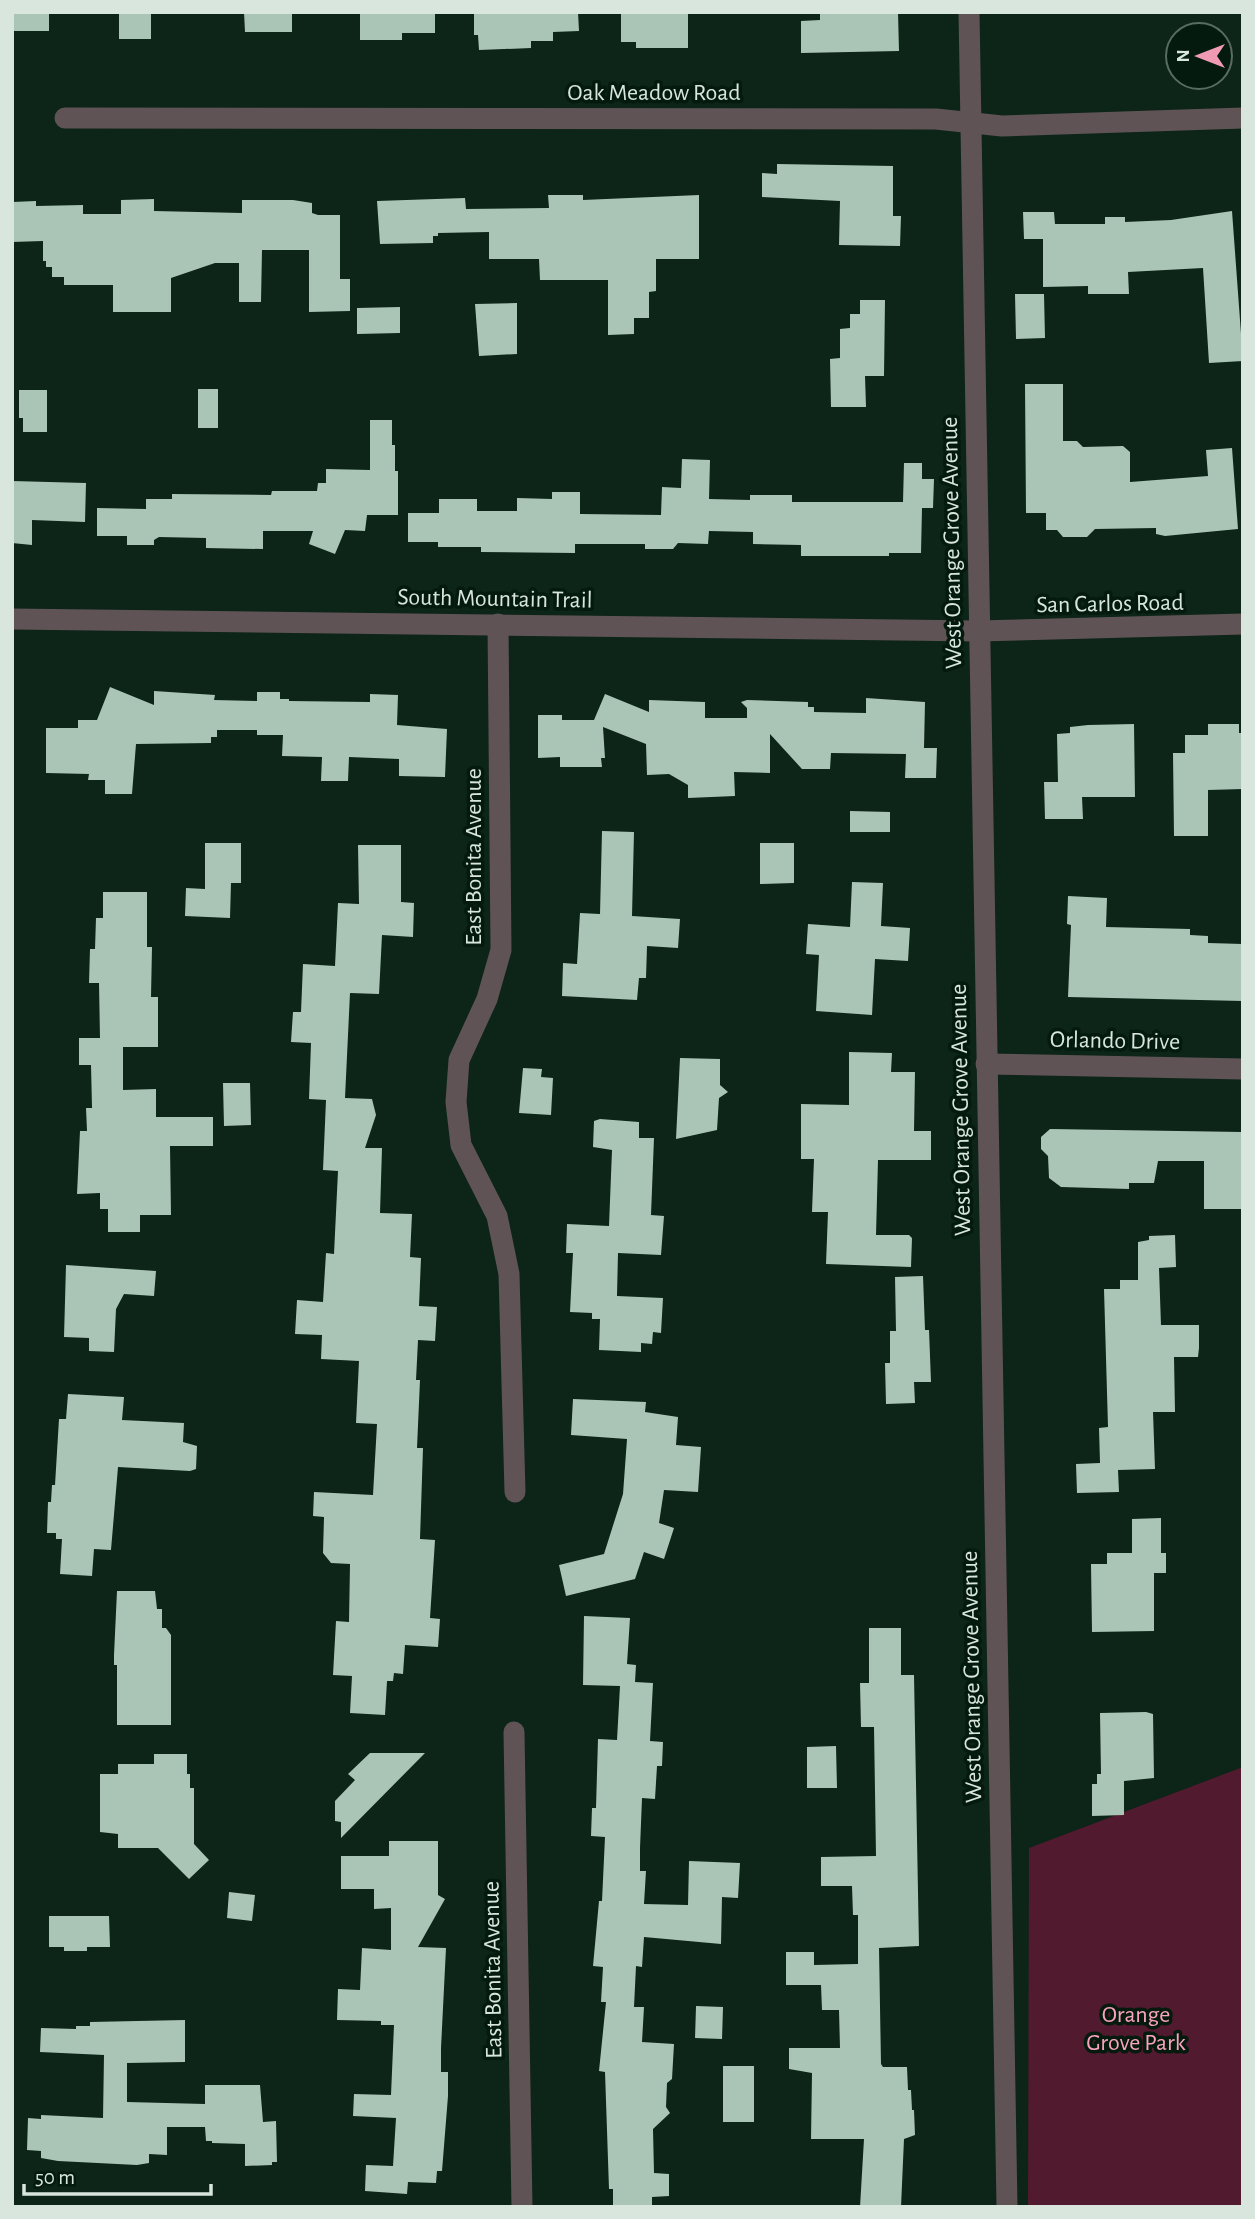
<svg xmlns="http://www.w3.org/2000/svg" width="1255" height="2219" font-family="'Alegreya Sans',sans-serif">
<style>
.green{fill:#511a2e}
.building{fill:#aac5b5}
.lines{fill:none;stroke-linecap:round;stroke-linejoin:round}
.minor{stroke:#5f5356;stroke-width:21}
.labels{text-anchor:middle;stroke-width:7;stroke-linejoin:round;paint-order:stroke}
.street-label{font-size:24px;fill:#d8e6dd;stroke:#041a0f}
.park-label{font-size:24px;fill:#faa3bc;stroke:#041a0f}
</style>
<rect width="100%" height="100%" fill="#0d2418"/>
<path class="green" d="M1243,1767V2207H1028L1029,1848Z"/>
<g class="building">
<rect x="12" y="12" width="37" height="19"/>
<rect x="119" y="12" width="32" height="27"/>
<path d="M244,12H292V32H245Z"/>
<path d="M360,12H435V33H402V40H360Z"/>
<path d="M474,12H578L579,31L553,32V41H531V48L479,50L478,35H474Z"/>
<path d="M621,12H688V48H636V42H621Z"/>
<path d="M820,12H898L899,51L801,53V21L820,20Z"/>
<path d="M777,164L893,166V216H901L900,246L839,245L840,201L762,197V173L777,174Z"/>
<path d="M548,195H583V200L699,195V259H656V291L649,292V318H634V334L608,335V280H540L539,259H489V232L438,233V236H433V243L380,244L377,201L465,198L466,209L549,208Z"/>
<path d="M154,199V211L242,213V200H293L312,203V213L318,215H340V279H350V311L309,312V250H262L261,302H239V263H215L171,278V312H113V285H64V277H52V267H46V261H43V241L12,242V202L36,201V206L83,205V214H121V200Z"/>
<path d="M1232,211L1243,361L1209,363L1203,268L1128,272L1129,294H1088V286L1043,287V239H1024L1023,212H1054L1055,224H1105V217H1125V222L1171,220Z"/>
<path d="M1015,294H1044L1045,338L1016,339Z"/>
<path d="M860,300H885L884,376H865L866,407H831L830,359L840,358V329L850,328V314H860Z"/>
<path d="M517,303V354L479,356L475,304Z"/>
<path d="M400,307V333L357,334V308Z"/>
<path d="M1025,384H1063V441H1077L1083,447L1123,446L1130,452V482L1208,476L1206,450L1232,448L1238,529L1165,536L1156,534V528L1095,529L1087,537H1063L1057,530H1046V513H1026Z"/>
<rect x="198" y="389" width="20" height="39"/>
<path d="M19,390H47V432H23V418H19Z"/>
<path d="M370,420H392V445H395V471H398V515H367L365,531L345,530L335,554L309,544L313,531H263V549L206,548V538L159,537L154,540V545H127V536H97V508L146,509V499H172V494L271,495L272,491H317L318,483H326V469L370,470Z"/>
<path d="M682,459L710,460L709,499L750,500V495H792V502H903L904,463H922V479H934L933,508H922L921,553H889V556H801V545L753,544V532L709,531L708,544L678,543L673,549H645V544H575V553L481,552V547H438V542H408V513H439V499H477V511H517V498L552,499V492H580V514L661,515L662,487L681,488Z"/>
<path d="M12,481L86,483L85,522L32,520V545L12,543Z"/>
<path d="M110,687L154,705V691L215,695L214,700L257,701V692H280V699H289V701L370,702V694L398,695L397,725L447,729L445,777L399,776V759L349,757L348,781H321L322,757L282,756L283,735H257V730H217V737H211V743L136,744L132,794H105V780H88L89,774L46,773V728H78V720H97Z"/>
<path d="M605,694L649,712V700L705,702V718H747V708L741,702L747,700L808,702V707H814V712L866,713V698L925,702L924,748H937L936,778H905L906,754L831,753L830,769H802L770,734V773L734,772L735,796L688,798V785L669,774L647,775L646,744L603,727L605,758H601L602,767H560V757L538,758V715H562V720H594Z"/>
<path d="M1134,724L1135,797H1082L1083,819H1045L1044,782H1058L1057,734L1070,733V727L1088,725Z"/>
<path d="M1208,724H1239V733H1243V789L1208,790V836H1174L1173,753H1185V735H1208Z"/>
<path d="M850,811L890,812V832H850Z"/>
<path d="M602,831L634,832L632,916L680,919L678,948L647,946L646,978H639L637,1000L562,996L563,963L577,964L580,913L600,914Z"/>
<path d="M205,843H241V883H231L230,918L185,916L186,888L205,889Z"/>
<path d="M760,843H794V883L760,884Z"/>
<path d="M358,845H401V902L414,903L413,937L382,935L379,994L350,993L345,1098L372,1099L376,1115L365,1148H382L380,1213L412,1214L410,1257L421,1258L419,1306L437,1307L435,1341L418,1340L416,1380H420L417,1448H423L420,1539L435,1540L430,1618L440,1619L438,1647L405,1645L403,1674L394,1673L393,1681H387L385,1715L350,1713L352,1676L333,1675L336,1621L349,1622L350,1564L331,1563L323,1553L324,1517L313,1516L314,1492L373,1495L377,1424L356,1423L359,1361L321,1359L322,1335L295,1334L297,1300L323,1302L326,1253L334,1254L338,1171L323,1170L326,1100L309,1099L311,1043L291,1042L293,1012H301L303,964L335,966L338,903L359,904Z"/>
<path d="M852,882L883,883L881,926L910,928L908,961L875,959L872,1015L816,1011L819,955L806,954L808,924L850,927Z"/>
<path d="M103,892H147V947H152L151,997H158V1047H123V1090L156,1089V1117H213V1146H170L171,1215H140V1232H108V1209H100V1193L77,1194L80,1131H87L86,1108H92L91,1065H79V1038H100L99,983H89L90,949H95L96,918H103Z"/>
<path d="M1068,896L1107,898L1106,927L1190,929V935L1208,936V943L1243,944V1001L1068,997L1071,925L1067,924Z"/>
<path d="M849,1052L892,1053L891,1072H915L914,1131H931V1160H878L876,1235H909L912,1238L911,1267L826,1264L828,1212H812L814,1159H801V1104L849,1105Z"/>
<path d="M680,1058L720,1059V1085L728,1092L719,1098L717,1130L676,1139Z"/>
<path d="M523,1068L542,1069L541,1077L553,1078L551,1115L519,1113Z"/>
<path d="M223,1083H250L251,1125L224,1126Z"/>
<path d="M600,1119L639,1122V1138H654L651,1215L664,1216L661,1255L618,1253L617,1296L663,1298L661,1333L653,1332L652,1344L641,1343V1352L599,1350L600,1319H592V1313L570,1312L573,1253H566L567,1224L609,1226L612,1150L593,1147L594,1121Z"/>
<path d="M1050,1129L1243,1132L1241,1209H1204V1161H1158L1154,1183H1129V1189L1061,1187L1049,1178L1048,1156L1041,1149V1137Z"/>
<path d="M1175,1235L1176,1267L1159,1268L1161,1325H1199V1348L1198,1357H1174L1175,1412H1153L1155,1469L1118,1470L1119,1492L1077,1493L1076,1464L1100,1463L1099,1428L1108,1427L1104,1289H1120V1280H1138V1242L1149,1240V1236Z"/>
<path d="M66,1265L156,1271L154,1296L124,1294L116,1309L114,1352L89,1351V1338L64,1337Z"/>
<path d="M923,1276L925,1330H929L931,1382H914L915,1403L886,1404L885,1363H890V1331H896L895,1277Z"/>
<path d="M68,1394L124,1397L122,1420L184,1423L183,1442L197,1446L196,1469L190,1471L118,1467L111,1550L94,1549L92,1576L60,1574L62,1539H56V1533H47L48,1502H51L52,1485H55L59,1419H66Z"/>
<path d="M573,1399L646,1402L645,1412L678,1417L676,1445L701,1447L698,1492L664,1490L659,1523L674,1528L664,1559L644,1552L635,1579L566,1596L559,1565L604,1554L623,1494L627,1439L571,1435Z"/>
<path d="M1161,1518V1553H1166V1573H1154V1631L1092,1632L1091,1564H1107V1553H1132V1519Z"/>
<path d="M117,1591H155L157,1609H162V1628H166L171,1635V1725H117V1665H114V1655Z"/>
<path d="M584,1616L630,1618L627,1664L636,1665L635,1682L653,1683L650,1741L663,1742L662,1766H657L655,1799L642,1798L640,1848V1871H646L644,1904L688,1905L689,1861L740,1863L738,1898L722,1897L721,1944L644,1937L642,1967L636,1966L634,2007H644L642,2042L674,2044L672,2079L667,2083L666,2107L670,2113L653,2129L654,2173L669,2174V2196L652,2197V2207H613V2189H609L605,2072L599,2071L606,2002H601L603,1967L593,1966L599,1901H602L605,1837L591,1836L592,1808H596L598,1739L617,1740L620,1686L583,1685Z"/>
<path d="M869,1628H901V1675H914L919,1946L879,1948L881,2064L883,2067H907L908,2090H911L912,2110H914L915,2135L904,2139L901,2207H860L864,2139H811L812,2073L789,2069V2048H840L839,2010H822L821,1985H786V1952H814V1965L858,1964V1915H853L852,1886H821V1857L876,1856L874,1727H861L860,1683H869Z"/>
<path d="M1146,1712L1153,1714L1154,1778L1124,1781V1815L1092,1816V1784H1097V1774H1101L1100,1713Z"/>
<path d="M836,1746L837,1788H807V1747Z"/>
<path d="M370,1753H425L341,1838V1822L335,1821V1801L355,1780L348,1774Z"/>
<path d="M154,1754H187V1774H190V1788H194V1844L209,1860L189,1879L158,1848H118V1834L100,1832V1774H118V1764H154Z"/>
<path d="M389,1841H438V1895L445,1899L418,1947L446,1948L441,2048V2072H448V2096L442,2171H437L436,2183L408,2182L407,2194L365,2191L366,2165L393,2166L396,2118L353,2116L354,2094L391,2095L394,2025H381V2021L337,2020L338,1989L360,1990L362,1948L391,1950V1908L374,1909V1889H341V1856H389Z"/>
<path d="M229,1892L255,1895L252,1921L227,1918Z"/>
<path d="M49,1916H109L110,1947H87V1951H64V1947H49Z"/>
<path d="M696,2006L723,2007L722,2039L695,2038Z"/>
<path d="M185,2020V2062L127,2063V2102L205,2104V2085H260L263,2122L276,2121L277,2162H272V2165L245,2166V2144L212,2143V2141H206L205,2127H167V2155L149,2154V2163L137,2165L58,2161L41,2158V2151L27,2150L28,2118L41,2119V2115L103,2118L104,2055L40,2052L41,2028L76,2029V2026H90V2022Z"/>
<rect x="723" y="2066" width="31" height="56"/>
</g>
<g class="lines">
<g class="minor">
<path d="M969,12L1007,2207"/>
<path d="M65,118L936,119L1002,126L1243,118"/>
<path d="M12,619L978,631L1243,624"/>
<path d="M498,624L501,950L487,999L459,1060L456,1102L461,1145L497,1216L509,1274L515,1492"/>
<path d="M986,1064L1243,1069"/>
<path d="M514,1732L522,2207"/>
</g>
</g>
<g class="labels">
<g class="street-label">
<text x="654" y="100">Oak Meadow Road</text>
<text transform="translate(951 543) rotate(-91)" y="8">West Orange Grove Avenue</text>
<text transform="translate(495 598) rotate(1)" y="8">South Mountain Trail</text>
<text transform="translate(1110 603) rotate(-1)" y="8">San Carlos Road</text>
<text transform="translate(473 857) rotate(-90)" y="8">East Bonita Avenue</text>
<text transform="translate(1115 1040) rotate(1)" y="8">Orlando Drive</text>
<text transform="translate(960 1110) rotate(-91)" y="8">West Orange Grove Avenue</text>
<text transform="translate(971 1677) rotate(-91)" y="8">West Orange Grove Avenue</text>
<text transform="translate(492 1970) rotate(-91)" y="8">East Bonita Avenue</text>
</g>
<g class="park-label">
<text x="1136" y="2022">Orange<tspan x="1136" dy="28">Grove Park</tspan></text>
</g>
</g>
<rect width="1255" height="2219" fill="none" stroke="#d8e6dd" stroke-width="28"/>
<g transform="translate(1199 56) rotate(270)"><circle r="33" fill="#041a0f" stroke="#596c61" stroke-width="2"/>
<path d="M0-5L12 26L0 18L-12 26Z" fill="#f19ab4"/>
<text y="-10" font-size="19" font-weight="bold" text-anchor="middle" fill="#d8e6dd">N</text>
</g>
<path d="M24 2184v10h187v-10" fill="none" stroke="#d8e6dd" stroke-width="3.5"/>
<text x="35" y="2184" font-size="21" fill="#d8e6dd" stroke="#041a0f" stroke-width="5" paint-order="stroke">50 m</text>
</svg>
